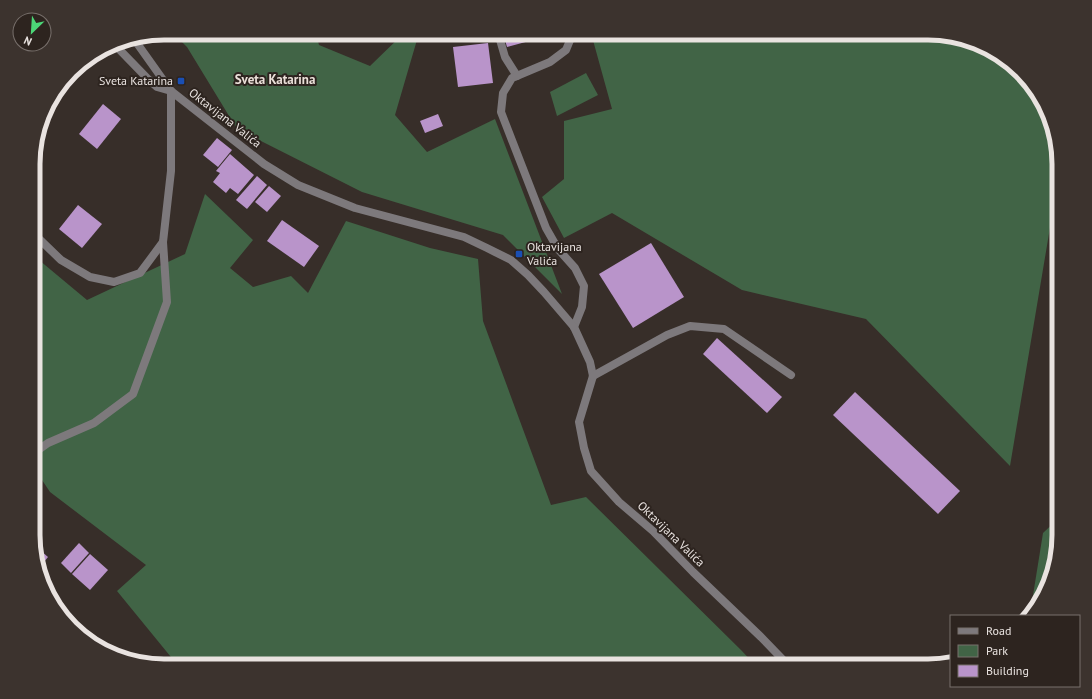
<svg xmlns="http://www.w3.org/2000/svg" width="1092" height="699" font-family="'PT Sans',sans-serif">
<style>
.green{fill:#416446}
.building{fill:#b994ca}
.lines{fill:none;stroke-linecap:round;stroke-linejoin:round}
.service{stroke:#7d797c;stroke-width:8}
.minor{stroke:#7d797c;stroke-width:8}
.transit-dot{fill:#1a4fb4;stroke:#2d241f;stroke-width:1.5}
.labels{text-anchor:middle;stroke-width:4;stroke-linejoin:round;paint-order:stroke}
.poi-label{font-size:12px;fill:#e9e3e0;stroke:#2d241f;text-anchor:end}
.street-label{font-size:12px;fill:#e9e3e0;stroke:#2d241f}
.neighbourhood-label{font-size:13px;font-weight:bold;fill:#ebe0d9;stroke:#2d241f}
.rim{fill:none;stroke:#e9e3e0;stroke-width:5}
</style>
<rect width="100%" height="100%" fill="#372e29"/>
<g class="green">
<path d="M173,33H316L319,45L370,66L404,33H419L395,115L427,152L495,119L562,294L503,235L362,192L237,129L187,47Z"/>
<path d="M591,33H928L970,40L1001,55L1041,98L1059,155V174L1010,466L866,319L742,290L612,213L564,238L542,197L564,179V121L612,109Z"/>
<path d="M586,73L598,95L557,116L550,92Z"/>
<path d="M205,194L253,240L230,268L253,287L291,276L308,293L346,221L430,248L478,259L483,321L551,505L586,497L741,650L756,666H165L175,662L117,591L146,565L50,492L34,468V265L39,260L87,300L185,254Z"/>
<path d="M1059,518V544L1037,608L1030,614L1043,533Z"/>
</g>
<g class="building">
<path d="M457,33H484L485,40L458,42Z"/>
<path d="M503,33H531L533,40L507,47Z"/>
<path d="M488,43L493,83L458,87L453,47Z"/>
<path d="M103,104L121,119L97,149L79,134Z"/>
<path d="M438,114L443,126L425,133L420,121Z"/>
<path d="M217,138L232,150L218,167L203,155Z"/>
<path d="M230,154L254,175L238,194L230,188L226,193L213,182L220,173L216,171Z"/>
<path d="M257,176L267,185L247,209L236,200Z"/>
<path d="M269,186L281,196L267,212L255,202Z"/>
<path d="M78,205L102,224L82,248L59,229Z"/>
<path d="M282,220L319,246L304,267L267,241Z"/>
<path d="M651,243L684,297L633,328L599,274Z"/>
<path d="M717,338L782,397L767,413L703,354Z"/>
<path d="M855,392L960,491L938,514L833,415Z"/>
<path d="M79,543L89,553L71,573L61,563Z"/>
<path d="M34,545L48,557L40,567L34,552Z"/>
<path d="M90,554L108,570L90,590L72,574Z"/>
</g>
<g class="lines">
<g class="service">
<path d="M498,33L505,57L517,76"/>
<path d="M134,39L171,91"/>
</g>
<g class="minor">
<path d="M573,33L566,50L550,62L512,78L503,93L501,112L546,228L558,249L575,268L584,286L582,307L574,327"/>
<path d="M113,43L148,79L157,87L171,91L264,164L298,185L355,208L464,237L487,248L511,260L528,275L544,292L574,327L590,362L593,376L579,422L584,448L591,471L619,502L653,531L693,572L761,637L789,666"/>
<path d="M34,234L61,260L90,277L114,282L140,273L163,242L171,171V91"/>
<path d="M593,376L667,335L690,326L724,329L791,375"/>
<path d="M34,453L48,443L94,423L133,394L167,302L163,242"/>
</g>
</g>
<g class="transit-dot">
<rect x="177" y="77" width="8" height="8" rx="2"/>
<rect x="515" y="250" width="8" height="8" rx="2"/>
</g>
<g class="labels">
<g class="poi-label">
<text x="173" y="85">Sveta Katarina</text>
<text x="527" y="251" text-anchor="start">Oktavijana<tspan x="527" dy="14">Valića</tspan></text>
</g>
<g class="street-label">
<text transform="translate(225 118) rotate(38)" y="4">Oktavijana Valića</text>
<text transform="translate(671 534) rotate(44)" y="4">Oktavijana Valića</text>
</g>
<g class="neighbourhood-label">
<text x="275" y="84">Sveta Katarina</text>
</g>
</g>
<path d="M0 0H1092V699H0ZM164 40H928A124 124 0 0 1 1052 164V535A124 124 0 0 1 928 659H164A124 124 0 0 1 40 535V164A124 124 0 0 1 164 40Z" fill="#3c332e" fill-rule="evenodd"/>
<path class="rim" d="M164 40H928A124 124 0 0 1 1052 164V535A124 124 0 0 1 928 659H164A124 124 0 0 1 40 535V164A124 124 0 0 1 164 40Z"/>
<rect x="950" y="615" width="130" height="72" fill="#2d241f" stroke="#78706c"/>
<rect x="958" y="628" width="20" height="6" fill="#7d797c" stroke="#78706c"/>
<text x="986" y="635" font-size="12" fill="#e9e3e0">Road</text>
<rect x="958" y="645" width="20" height="12" fill="#416446" stroke="#78706c"/>
<text x="986" y="655" font-size="12" fill="#e9e3e0">Park</text>
<rect x="958" y="665" width="20" height="12" fill="#b994ca" stroke="#78706c"/>
<text x="986" y="675" font-size="12" fill="#e9e3e0">Building</text>
<g transform="translate(32 32) rotate(205)"><circle r="19" fill="#2d241f" stroke="#78706c"/>
<path d="M0-3L7 15L0 10L-7 15Z" fill="#4cd677"/>
<text y="-6" font-size="11" font-weight="bold" text-anchor="middle" fill="#e9e3e0">N</text>
</g>
</svg>
